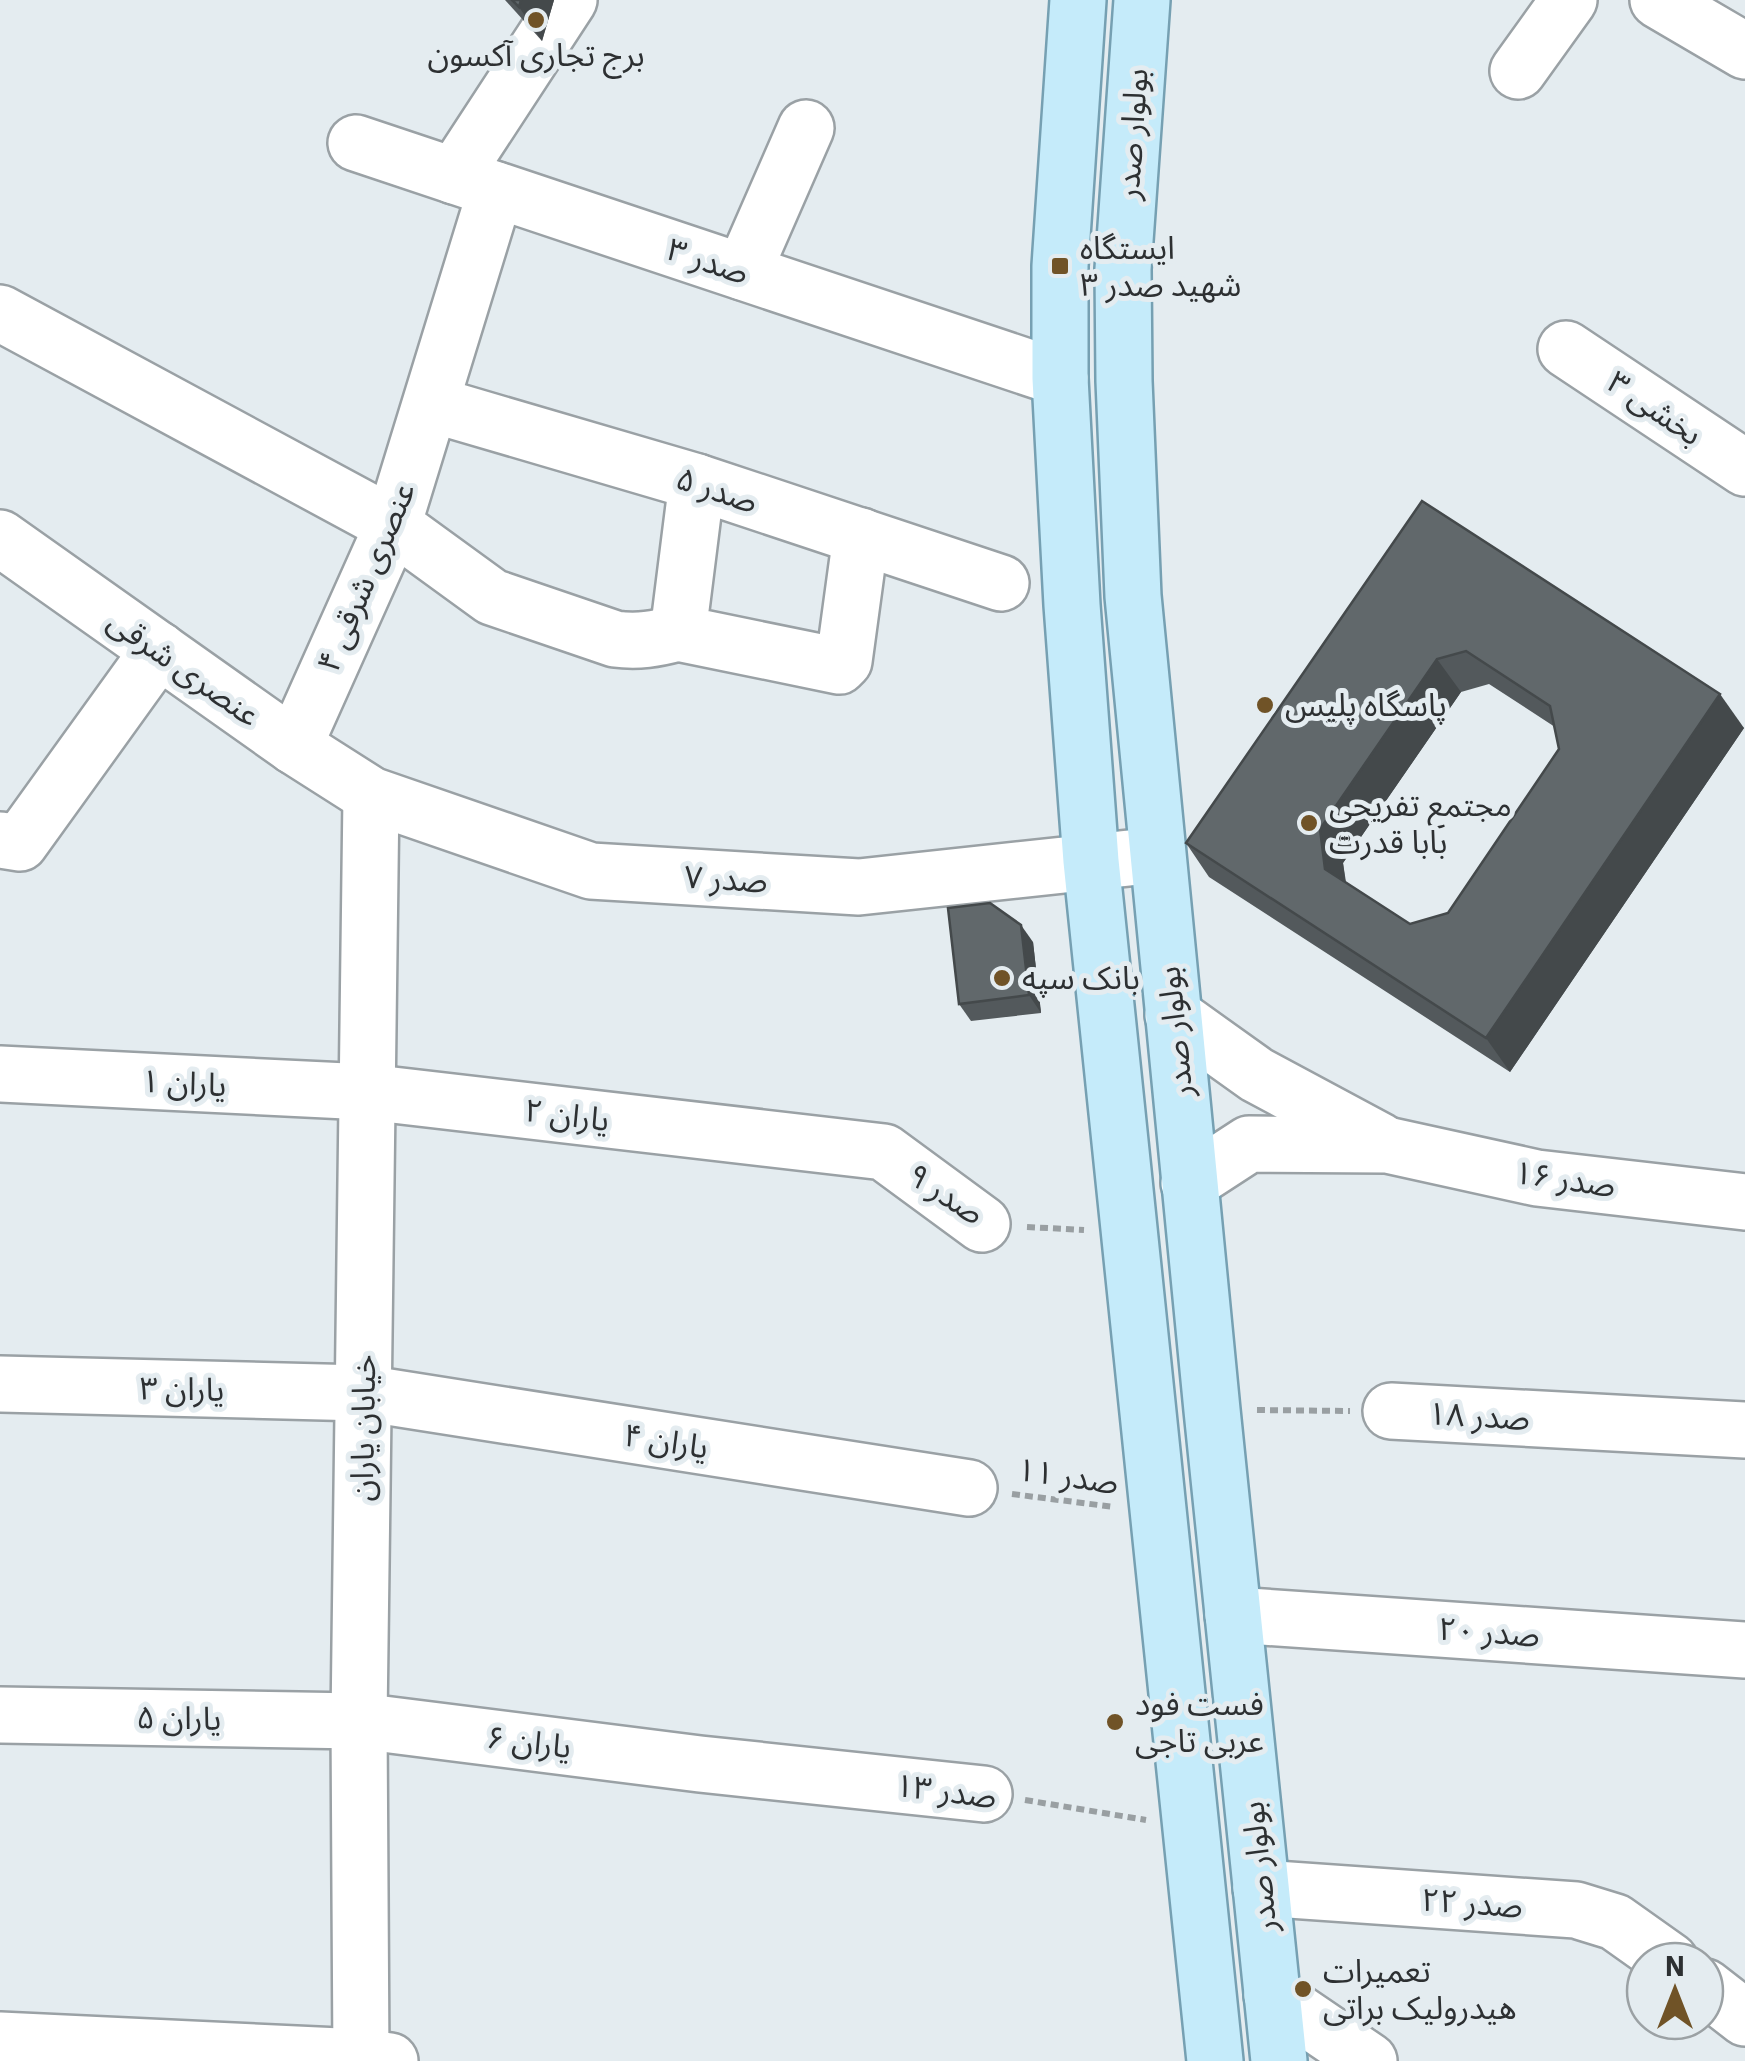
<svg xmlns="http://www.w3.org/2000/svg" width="1745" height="2061" font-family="'IBM Plex Sans','Noto Sans Arabic',sans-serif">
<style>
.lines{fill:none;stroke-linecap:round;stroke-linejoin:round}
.minor-casing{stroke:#9aa1a5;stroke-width:60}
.major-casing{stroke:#76a0b2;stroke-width:60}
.path{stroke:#999fa2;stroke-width:6;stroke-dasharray:8 5;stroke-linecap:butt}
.minor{stroke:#fff;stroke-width:55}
.major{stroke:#c5ebfa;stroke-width:55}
.wall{fill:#53595c;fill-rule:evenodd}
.shaded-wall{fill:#44494b}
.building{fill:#61686b;stroke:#44494b;stroke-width:2.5;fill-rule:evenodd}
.poi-dot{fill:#705327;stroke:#e4ecf0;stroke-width:4}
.labels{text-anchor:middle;stroke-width:10;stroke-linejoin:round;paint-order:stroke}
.poi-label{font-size:32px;fill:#2d3032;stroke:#e4ecf0;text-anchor:start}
.street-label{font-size:32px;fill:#2d3032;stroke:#e4ecf0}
</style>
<rect width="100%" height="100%" fill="#e4ecf0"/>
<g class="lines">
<defs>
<g id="minor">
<path d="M1658,0L1745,51"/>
<path d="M1518,71L1569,0"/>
<path d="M356,143L1060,378"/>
<path d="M454,176L569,0"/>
<path d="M743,272L806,128"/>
<path d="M0,313L393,525L492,597L615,639C638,642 656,639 678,633"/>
<path d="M1566,349L1745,468"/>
<path d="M431,404L697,482L1001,583"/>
<path d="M697,482L678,633L839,666L844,661L861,536"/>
<path d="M0,538L294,746L371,795L591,871L859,887L1157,855"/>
<path d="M294,746L393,525L496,190"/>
<path d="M0,840L20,843L159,650"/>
<path d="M1173,1015L1257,1075L1380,1141"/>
<path d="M0,1074L367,1092L884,1152L982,1224"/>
<path d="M1189,1183L1249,1144L1387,1145L1537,1178L1745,1202"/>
<path d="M0,1384L363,1393L969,1488"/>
<path d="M1391,1411L1745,1430"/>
<path d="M1233,1615L1745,1650"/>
<path d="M0,1715L359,1721L700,1764L984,1794"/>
<path d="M1261,1888L1576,1910L1615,1922L1670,1961"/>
<path d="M1705,1987L1745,2018"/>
<path d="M1272,1995L1369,2061"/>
<path d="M0,2040L361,2057L390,2061"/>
<path d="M361,2061L359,1721L371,795"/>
</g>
<g id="major">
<path d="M1078,0L1060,266V378L1072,605L1091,861L1215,2061"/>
<path d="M1142,0L1123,269L1124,381L1133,596L1212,1410L1279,2061"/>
</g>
</defs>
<use href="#minor" class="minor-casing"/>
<use href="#major" class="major-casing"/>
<g class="path">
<path d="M1027,1227L1084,1230"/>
<path d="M1257,1410L1350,1411"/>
<path d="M1012,1494L1114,1507"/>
<path d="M1025,1800L1146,1820"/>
</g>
<use href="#minor" class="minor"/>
<use href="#major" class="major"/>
</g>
<g class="wall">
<path d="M505,0H554L542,41Z"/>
<path d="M1422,501L1744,728L1510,1072L1209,877L1186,843ZM1489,684L1555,727L1559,749L1448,913L1410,924L1346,882L1343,863L1461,692Z"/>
<path d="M1033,942L1041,1013L971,1021L959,1004Z"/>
</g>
<g class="shaded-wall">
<path d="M521,0H554L542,41L519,7Z"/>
<path d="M1437,659L1461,692L1343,863L1348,902L1325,869L1320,829Z"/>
<path d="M1720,694L1744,728L1510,1072L1486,1038Z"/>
<path d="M1021,925L1033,942L1041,1013L1029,995Z"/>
</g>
<g class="building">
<path d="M512,0H521L519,7Z"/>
<path d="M1422,501L1720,694L1486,1038L1186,843ZM1466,651L1550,706L1559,749L1448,913L1410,924L1325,869L1320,829L1437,659Z"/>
<path d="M990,903L1021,925L1029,995L959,1004L948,908Z"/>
</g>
<g class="poi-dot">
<circle cx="536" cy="20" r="10"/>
<rect x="1050" y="256" width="20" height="20" rx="5"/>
<circle cx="1265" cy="705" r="10"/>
<circle cx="1309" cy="823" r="10"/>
<circle cx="1002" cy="978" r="10"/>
<circle cx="1115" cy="1722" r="10"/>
<circle cx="1303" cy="1989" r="10"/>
</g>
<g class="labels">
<g class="poi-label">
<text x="536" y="66" text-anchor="middle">برج تجاری آکسون</text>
<text x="1080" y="259">ایستگاه<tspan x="1080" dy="37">شهید صدر ۳</tspan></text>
<text x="1285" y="716">پاسگاه پلیس</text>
<text x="1329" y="816">مجتمع تفریحی<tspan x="1329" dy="37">بابا قدرت</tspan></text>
<text x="1022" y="989">بانک سپه</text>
<text x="1135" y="1715">فست فود<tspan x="1135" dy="37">عربی تاجی</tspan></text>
<text x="1323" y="1982">تعمیرات<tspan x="1323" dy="37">هیدرولیک براتی</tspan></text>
</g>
<g class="street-label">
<text transform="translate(1132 134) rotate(-86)" y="11">بولوار صدر</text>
<text transform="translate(708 261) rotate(18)" y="11">صدر ۳</text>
<text transform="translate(1655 408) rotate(34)" y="11">بخشی ۳</text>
<text transform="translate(717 490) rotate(18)" y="11">صدر ۵</text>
<text transform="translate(366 577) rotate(-67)" y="11">عنصری شرقی ۴</text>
<text transform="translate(184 668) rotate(35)" y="11">عنصری شرقی</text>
<text transform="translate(726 879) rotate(3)" y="11">صدر ۷</text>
<text transform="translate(1175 1032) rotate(-96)" y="11">بولوار صدر</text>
<text transform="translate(184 1083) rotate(3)" y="11">یاران ۱</text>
<text transform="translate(567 1115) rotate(7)" y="11">یاران ۲</text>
<text transform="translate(1565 1179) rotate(8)" y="11">صدر ۱۶</text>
<text transform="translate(946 1194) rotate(33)" y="11">صدر ۹</text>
<text transform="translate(182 1389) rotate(1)" y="11">یاران ۳</text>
<text transform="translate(1479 1416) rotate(3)" y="11">صدر ۱۸</text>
<text transform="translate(363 1428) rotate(-89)" y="11">خیابان یاران</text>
<text transform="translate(666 1441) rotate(9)" y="11">یاران ۴</text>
<text transform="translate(1068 1476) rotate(8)" y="11">صدر ۱۱</text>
<text transform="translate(1489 1632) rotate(4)" y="11">صدر ۲۰</text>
<text transform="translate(179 1718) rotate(1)" y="11">یاران ۵</text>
<text transform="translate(529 1742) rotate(7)" y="11">یاران ۶</text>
<text transform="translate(946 1791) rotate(7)" y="11">صدر ۱۳</text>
<text transform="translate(1259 1867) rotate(-96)" y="11">بولوار صدر</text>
<text transform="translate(1472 1903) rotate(4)" y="11">صدر ۲۲</text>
</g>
</g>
<g transform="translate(1675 1991)"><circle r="48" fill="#e4ecf0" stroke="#9ba1a4" stroke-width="2.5"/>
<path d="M0-8L18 38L0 25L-18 38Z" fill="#705327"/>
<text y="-15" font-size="28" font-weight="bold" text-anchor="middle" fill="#2d3032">N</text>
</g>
</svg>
